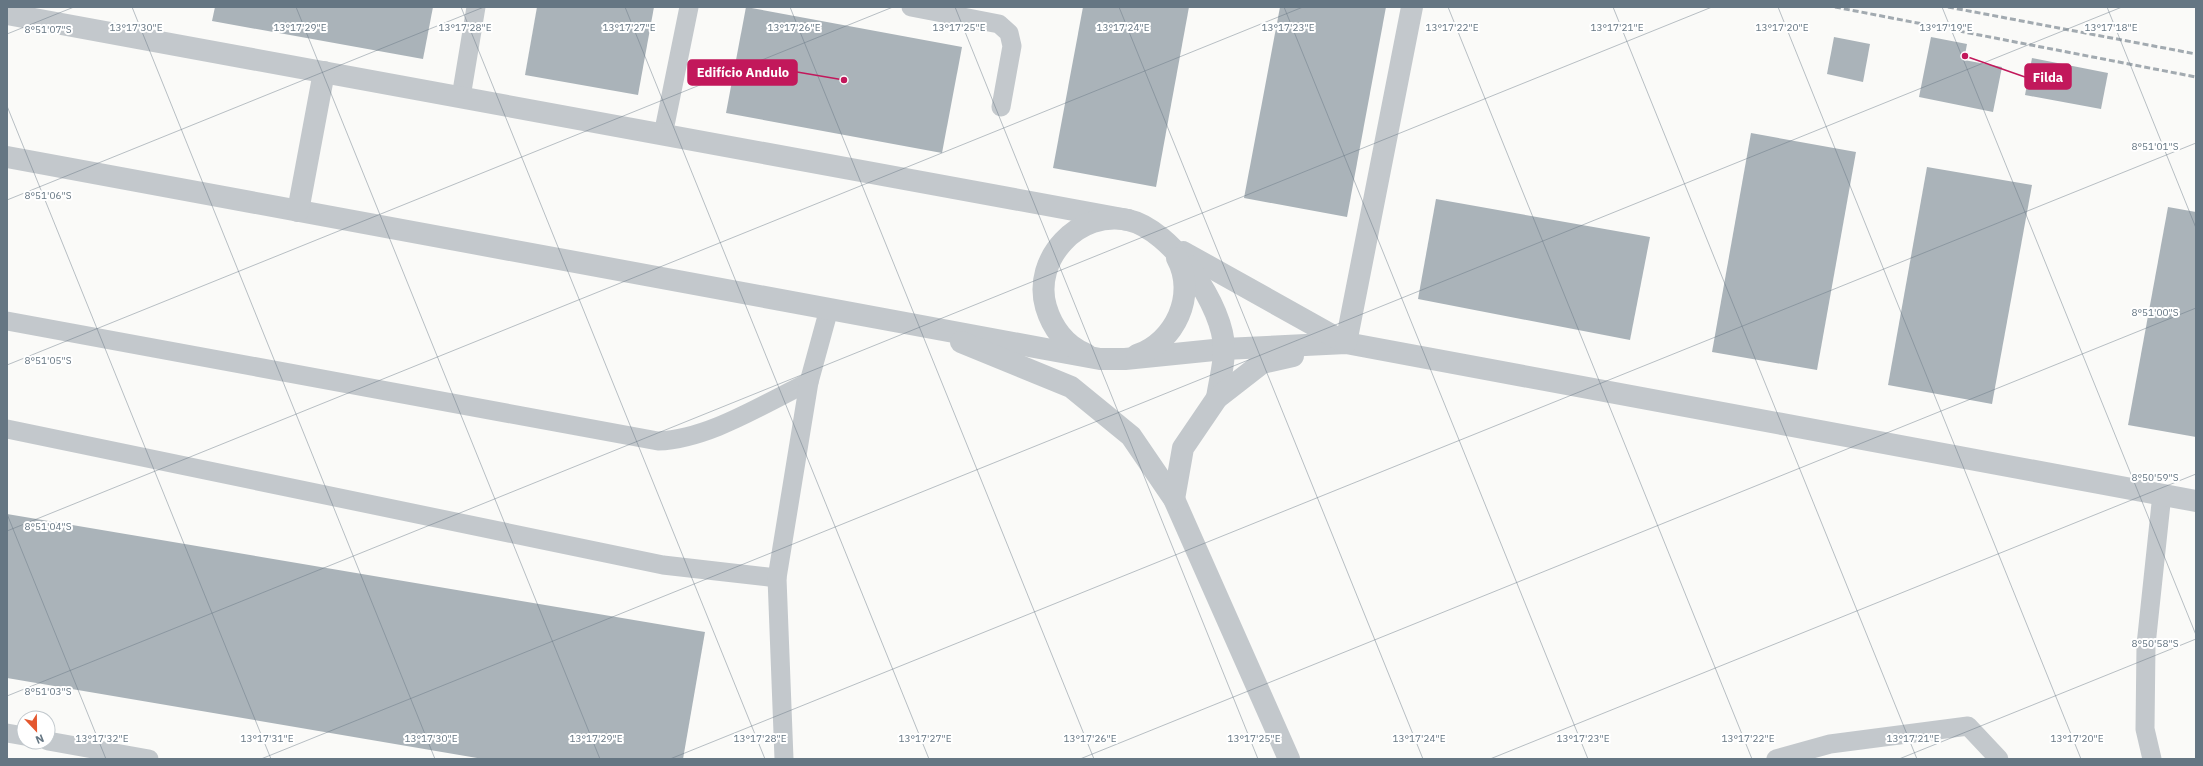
<svg xmlns="http://www.w3.org/2000/svg" width="2203" height="766" font-family="'IBM Plex Sans',sans-serif">
<style>
.building{fill:#aab3b9}
.lines{fill:none;stroke-linecap:round;stroke-linejoin:round}
.lane{stroke:#c3c8cc;stroke-width:19}
.street{stroke:#c3c8cc;stroke-width:22}
.rail{stroke:#a2aab0;stroke-width:3;stroke-dasharray:6 3;stroke-linecap:butt}
.ticks{fill:none;stroke:#657683;stroke-width:1;stroke-opacity:0.45}
.ticks-label{font-size:10px;text-anchor:middle;fill:#657683;stroke:#fff;stroke-width:4;stroke-linejoin:round;paint-order:stroke}
.leader{fill:none;stroke:#c2185b;stroke-width:1.5}
.callout-dot{fill:#c2185b;stroke:#fff;stroke-width:1.5}
.callout{fill:#c2185b;stroke:#c2185b;stroke-width:1.5}
.callout-label{font-size:13px;text-anchor:middle;font-weight:bold;fill:#fff}
</style>
<rect width="100%" height="100%" fill="#fafaf8"/>
<g class="building">
<path d="M215,7H433L423,59L212,21Z"/>
<path d="M537,7H654L638,95L525,75Z"/>
<path d="M746,7L962,47L942,153L726,113Z"/>
<path d="M1083,7H1189L1156,187L1053,168Z"/>
<path d="M1280,7H1386L1347,217L1244,198Z"/>
<path d="M1834,37L1870,44L1863,82L1827,74Z"/>
<path d="M1931,37L1967,44L1964,60L2002,67L1993,112L1919,97Z"/>
<path d="M2032,58L2108,73L2101,109L2025,95Z"/>
<path d="M1751,133L1856,152L1817,370L1712,352Z"/>
<path d="M1927,167L2032,185L1992,404L1888,385Z"/>
<path d="M1436,199L1650,237L1630,340L1418,299Z"/>
<path d="M2168,207L2196,212V437L2128,425Z"/>
<path d="M7,514L705,632L683,759H483L7,678Z"/>
</g>
<g class="lines">
<g class="lane">
<path d="M911,7L999,24L1009,33L1012,46L1001,107"/>
<path d="M461,97L476,7"/>
<path d="M663,135L689,7"/>
<path d="M7,321L658,441C709,439 763,404 809,382"/>
<path d="M7,429L663,565L777,578"/>
<path d="M7,733L24,736"/>
<path d="M48,741L149,759"/>
<path d="M784,759L777,578L809,382L829,309"/>
<path d="M1776,759L1830,744L1968,726L1999,759"/>
<path d="M2152,759L2145,729L2146,645L2162,494"/>
</g>
<g class="street">
<path d="M7,14L1128,220"/>
<path d="M7,157L1100,359H1125L1224,349L1346,343L2196,501"/>
<path d="M298,211L324,72"/>
<path d="M1183,252L1346,343"/>
<path d="M961,342L1071,387L1131,436L1174,499L1289,759"/>
<path d="M1346,343L1412,7"/>
<path d="M1086,354C1065,346 1052,327 1046,307C1032,259 1079,209 1128,220C1171,229 1225,307 1224,350C1224,366 1219,383 1217,398"/>
<path d="M1137,355C1175,342 1197,295 1177,258"/>
<path d="M1174,499L1183,448L1217,398L1262,363L1293,356"/>
</g>
<g class="rail">
<path d="M1835,7L2196,77"/>
<path d="M1948,7L2196,54"/>
</g>
</g>
<path class="ticks" d="M132,7L435,759M296,7L600,759M461,7L765,759M625,7L929,759M790,7L1094,759M955,7L1258,759M1119,7L1423,759M1284,7L1588,759M1448,7L1752,759M1613,7L1917,759M1778,7L2081,759M1942,7L2196,635M2107,7L2196,228M7,34L74,7M7,106L271,759M7,200L484,7M7,365L893,7M7,514L106,759M7,531L1303,7M7,696L1712,7M261,759L2122,7M670,759L2196,143M1080,759L2196,308M1490,759L2196,474M1899,759L2196,639"/>
<g class="ticks-label">
<text x="2111" y="31">13°17'18"E</text>
<text x="136" y="31">13°17'30"E</text>
<text x="300" y="31">13°17'29"E</text>
<text x="465" y="31">13°17'28"E</text>
<text x="629" y="31">13°17'27"E</text>
<text x="794" y="31">13°17'26"E</text>
<text x="959" y="31">13°17'25"E</text>
<text x="1123" y="31">13°17'24"E</text>
<text x="1288" y="31">13°17'23"E</text>
<text x="1452" y="31">13°17'22"E</text>
<text x="1617" y="31">13°17'21"E</text>
<text x="1782" y="31">13°17'20"E</text>
<text x="1946" y="31">13°17'19"E</text>
<text x="48" y="33">8°51'07"S</text>
<text x="2155" y="150">8°51'01"S</text>
<text x="48" y="199">8°51'06"S</text>
<text x="2155" y="316">8°51'00"S</text>
<text x="48" y="364">8°51'05"S</text>
<text x="2155" y="481">8°50'59"S</text>
<text x="48" y="530">8°51'04"S</text>
<text x="2155" y="647">8°50'58"S</text>
<text x="48" y="695">8°51'03"S</text>
<text x="102" y="742">13°17'32"E</text>
<text x="267" y="742">13°17'31"E</text>
<text x="431" y="742">13°17'30"E</text>
<text x="596" y="742">13°17'29"E</text>
<text x="760" y="742">13°17'28"E</text>
<text x="925" y="742">13°17'27"E</text>
<text x="1090" y="742">13°17'26"E</text>
<text x="1254" y="742">13°17'25"E</text>
<text x="1419" y="742">13°17'24"E</text>
<text x="1583" y="742">13°17'23"E</text>
<text x="1748" y="742">13°17'22"E</text>
<text x="1913" y="742">13°17'21"E</text>
<text x="2077" y="742">13°17'20"E</text>
</g>
<path class="leader" d="M844 80L797 72M1965 56L2025 77"/>
<g class="callout-dot">
<circle cx="844" cy="80" r="4"/>
<circle cx="1965" cy="56" r="4"/>
</g>
<g class="callout">
<rect x="688" y="60" width="109" height="25" rx="4"/>
<rect x="2025" y="64" width="46" height="25" rx="4"/>
</g>
<g class="callout-label">
<text x="743" y="77">Edifício Andulo</text>
<text x="2048" y="82">Filda</text>
</g>
<rect width="2203" height="766" fill="none" stroke="#657683" stroke-width="16"/>
<g transform="translate(36 730) rotate(158)"><circle r="19" fill="#ffffff" stroke="#c1c8cd"/>
<path d="M0-3L7 15L0 10L-7 15Z" fill="#e4572e"/>
<text y="-6" font-size="11" font-weight="bold" text-anchor="middle" fill="#657683">N</text>
</g>
</svg>
